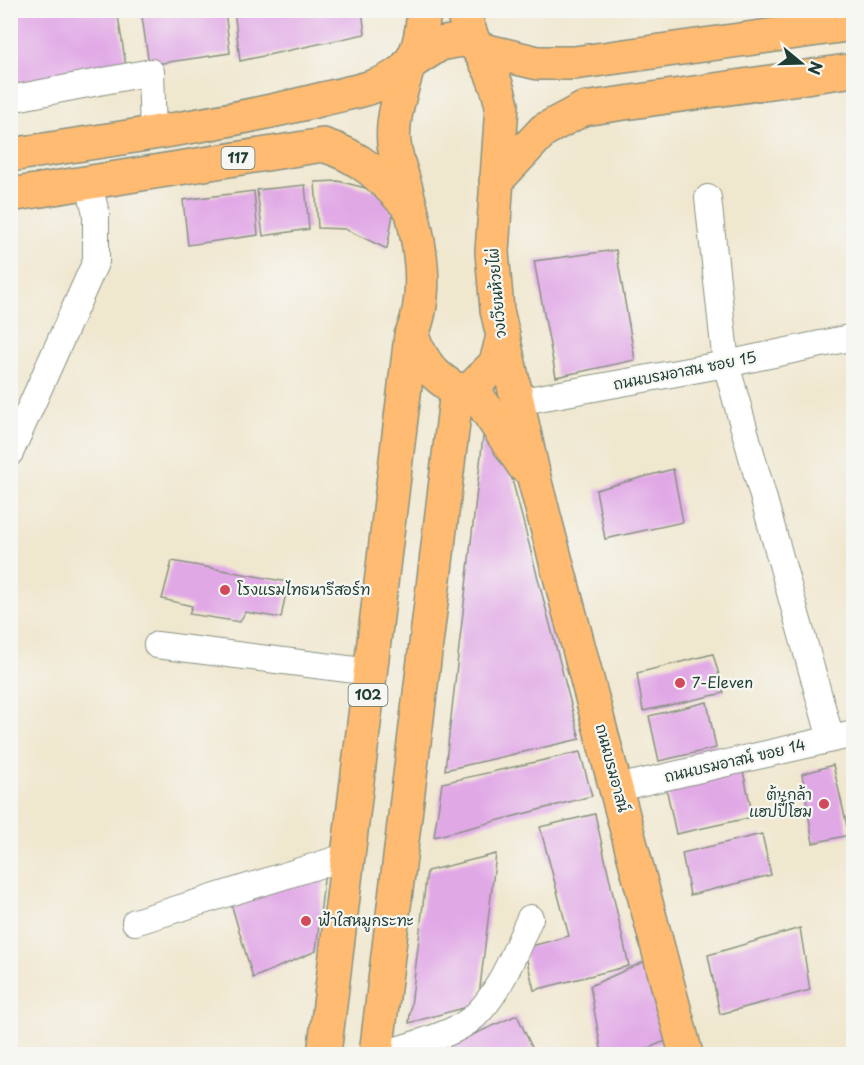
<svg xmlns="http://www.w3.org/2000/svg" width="864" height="1065" font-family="'Playpen Sans','Playpen Sans Thai',sans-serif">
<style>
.building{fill:#e1a8e6}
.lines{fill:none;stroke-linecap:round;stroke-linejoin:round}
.minor-casing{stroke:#889282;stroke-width:28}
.major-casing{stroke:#889282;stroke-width:36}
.minor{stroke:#fff;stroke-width:26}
.major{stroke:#ffbb71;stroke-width:33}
.poi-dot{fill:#d1495b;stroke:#f6f6f2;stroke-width:2}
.labels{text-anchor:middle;stroke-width:4.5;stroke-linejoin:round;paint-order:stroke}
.shield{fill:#f6f6f2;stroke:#60746d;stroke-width:1.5}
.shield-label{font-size:14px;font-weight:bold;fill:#1f3d34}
.street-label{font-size:15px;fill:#1f3d34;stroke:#f6f6f2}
.poi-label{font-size:15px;fill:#1f3d34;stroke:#f6f6f2;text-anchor:start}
</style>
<rect width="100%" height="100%" fill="#f6f6f2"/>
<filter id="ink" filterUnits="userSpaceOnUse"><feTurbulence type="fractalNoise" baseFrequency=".0167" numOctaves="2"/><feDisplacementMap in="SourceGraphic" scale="12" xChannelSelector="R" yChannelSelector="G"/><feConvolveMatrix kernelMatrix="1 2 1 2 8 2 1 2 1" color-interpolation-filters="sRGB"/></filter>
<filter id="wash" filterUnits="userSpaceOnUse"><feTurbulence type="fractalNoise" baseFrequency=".008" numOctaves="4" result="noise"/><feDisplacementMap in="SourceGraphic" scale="24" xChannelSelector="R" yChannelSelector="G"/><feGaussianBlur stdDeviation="1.35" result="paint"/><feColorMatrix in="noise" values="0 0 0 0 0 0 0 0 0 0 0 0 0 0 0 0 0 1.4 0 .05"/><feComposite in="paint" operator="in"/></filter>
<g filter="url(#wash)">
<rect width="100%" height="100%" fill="#f0e7cf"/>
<g id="blocks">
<g class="building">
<path d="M10,10H117L127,72L10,91Z"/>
<path d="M141,10H225L230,53L149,65Z"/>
<path d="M234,10H362L365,34L240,61Z"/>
<path d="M338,181L377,191L387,200L393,214L387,249L345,229L318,228L315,182Z"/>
<path d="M305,185L309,229L263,236L257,190Z"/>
<path d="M254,191L258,235L188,245L183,200Z"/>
<path d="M616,250L635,360L556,377L534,261Z"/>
<path d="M483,437H501L580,739L445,770Z"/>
<path d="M673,469L683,522L605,539L596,490Z"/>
<path d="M172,561L288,582L281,618L245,612L240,622L189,614L192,606L162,599Z"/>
<path d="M713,654L724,693L643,711L637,673Z"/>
<path d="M707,702L716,748L659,761L649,716Z"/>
<path d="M580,752L592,796L434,837L442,783Z"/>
<path d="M833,765L849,835L813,843L802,774Z"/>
<path d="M743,771L753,817L676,834L666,787Z"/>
<path d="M595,814L629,966L534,990L524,948L569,936L540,827Z"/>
<path d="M762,834L771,875L690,895L682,853Z"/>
<path d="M496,854L478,1004L409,1023L427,871Z"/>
<path d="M325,871L316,951L253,978L230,900Z"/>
<path d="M800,928L810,990L720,1014L708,955Z"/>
<path d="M648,960L668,1040L634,1054H602L590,986Z"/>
<path d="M517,1015L535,1054H430Z"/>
</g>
</g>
</g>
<g filter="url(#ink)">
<use href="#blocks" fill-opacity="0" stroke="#889282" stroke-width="1.5"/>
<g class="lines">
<defs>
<g id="minor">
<path d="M10,99L151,72L153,133"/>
<path d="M708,198L726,364L831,739"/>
<path d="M517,402L726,364L854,337"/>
<path d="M10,453L96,261V213L88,181"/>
<path d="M157,645L371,672"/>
<path d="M617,788L854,734"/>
<path d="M135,922L348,856"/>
<path d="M383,1054C408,1046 438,1039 461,1026C495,1008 515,951 530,918"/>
</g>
<g id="major">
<path d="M462,10L474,43"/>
<path d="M461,40L474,43C488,62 497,83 502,105L492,252L497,310L503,336L496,363L472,388L457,390C430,374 425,364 411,336C431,293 419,237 407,193C403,177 396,160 394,144C391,117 402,89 409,64L440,44Z"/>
<path d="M479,49L538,63H574L854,24"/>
<path d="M10,155C114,139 218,125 319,100C345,93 375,90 397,75C419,61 422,34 424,10"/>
<path d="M496,181L544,130L583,109L854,70"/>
<path d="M10,195L323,145C362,157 381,177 408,206"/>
<path d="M503,336L535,482L686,1054"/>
<path d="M472,388L524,466"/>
<path d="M324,1054L411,336"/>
<path d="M376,1054L457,390"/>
</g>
</defs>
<use href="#minor" class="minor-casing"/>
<use href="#major" class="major-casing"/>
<use href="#minor" class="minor"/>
<use href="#major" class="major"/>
</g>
</g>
<g class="poi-dot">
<circle cx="225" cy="590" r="6"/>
<circle cx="680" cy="683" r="6"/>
<circle cx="824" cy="804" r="6"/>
<circle cx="306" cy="921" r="6"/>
</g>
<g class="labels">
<g class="shield">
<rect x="221.5" y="147" width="33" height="22" rx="4.5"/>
<rect x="348.5" y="684" width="39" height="22" rx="4.5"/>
</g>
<g class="shield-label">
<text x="238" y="163">117</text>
<text x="368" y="700">102</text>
</g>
<g class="street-label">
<text transform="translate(497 293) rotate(-95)" y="5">วงเวียนห้วยไผ่</text>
<text transform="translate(685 371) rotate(-11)" y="5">ถนนบรมอาสน ซอย 15</text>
<text transform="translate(735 761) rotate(-13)" y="5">ถนนบรมอาสน์ ฃอย 14</text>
<text transform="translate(612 768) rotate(75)" y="5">ถนนบรมอาสน์</text>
</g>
<g class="poi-label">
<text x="237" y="595">โรงแรมไทธนารีสอร์ท</text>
<text x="692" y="688">7-Eleven</text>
<text x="812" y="800" text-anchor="end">ต้นกล้า<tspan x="812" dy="17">แฮปปี้โฮม</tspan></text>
<text x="318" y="926">ฟ้าใสหมูกระทะ</text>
</g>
</g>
<rect width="864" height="1065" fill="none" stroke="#f6f6f2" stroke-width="36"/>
<g transform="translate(801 63) rotate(109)" stroke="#f6f6f2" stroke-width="4.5" paint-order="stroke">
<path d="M0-4.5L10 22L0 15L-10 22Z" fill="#1f3d34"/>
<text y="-9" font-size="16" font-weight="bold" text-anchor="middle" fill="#1f3d34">N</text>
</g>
</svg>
